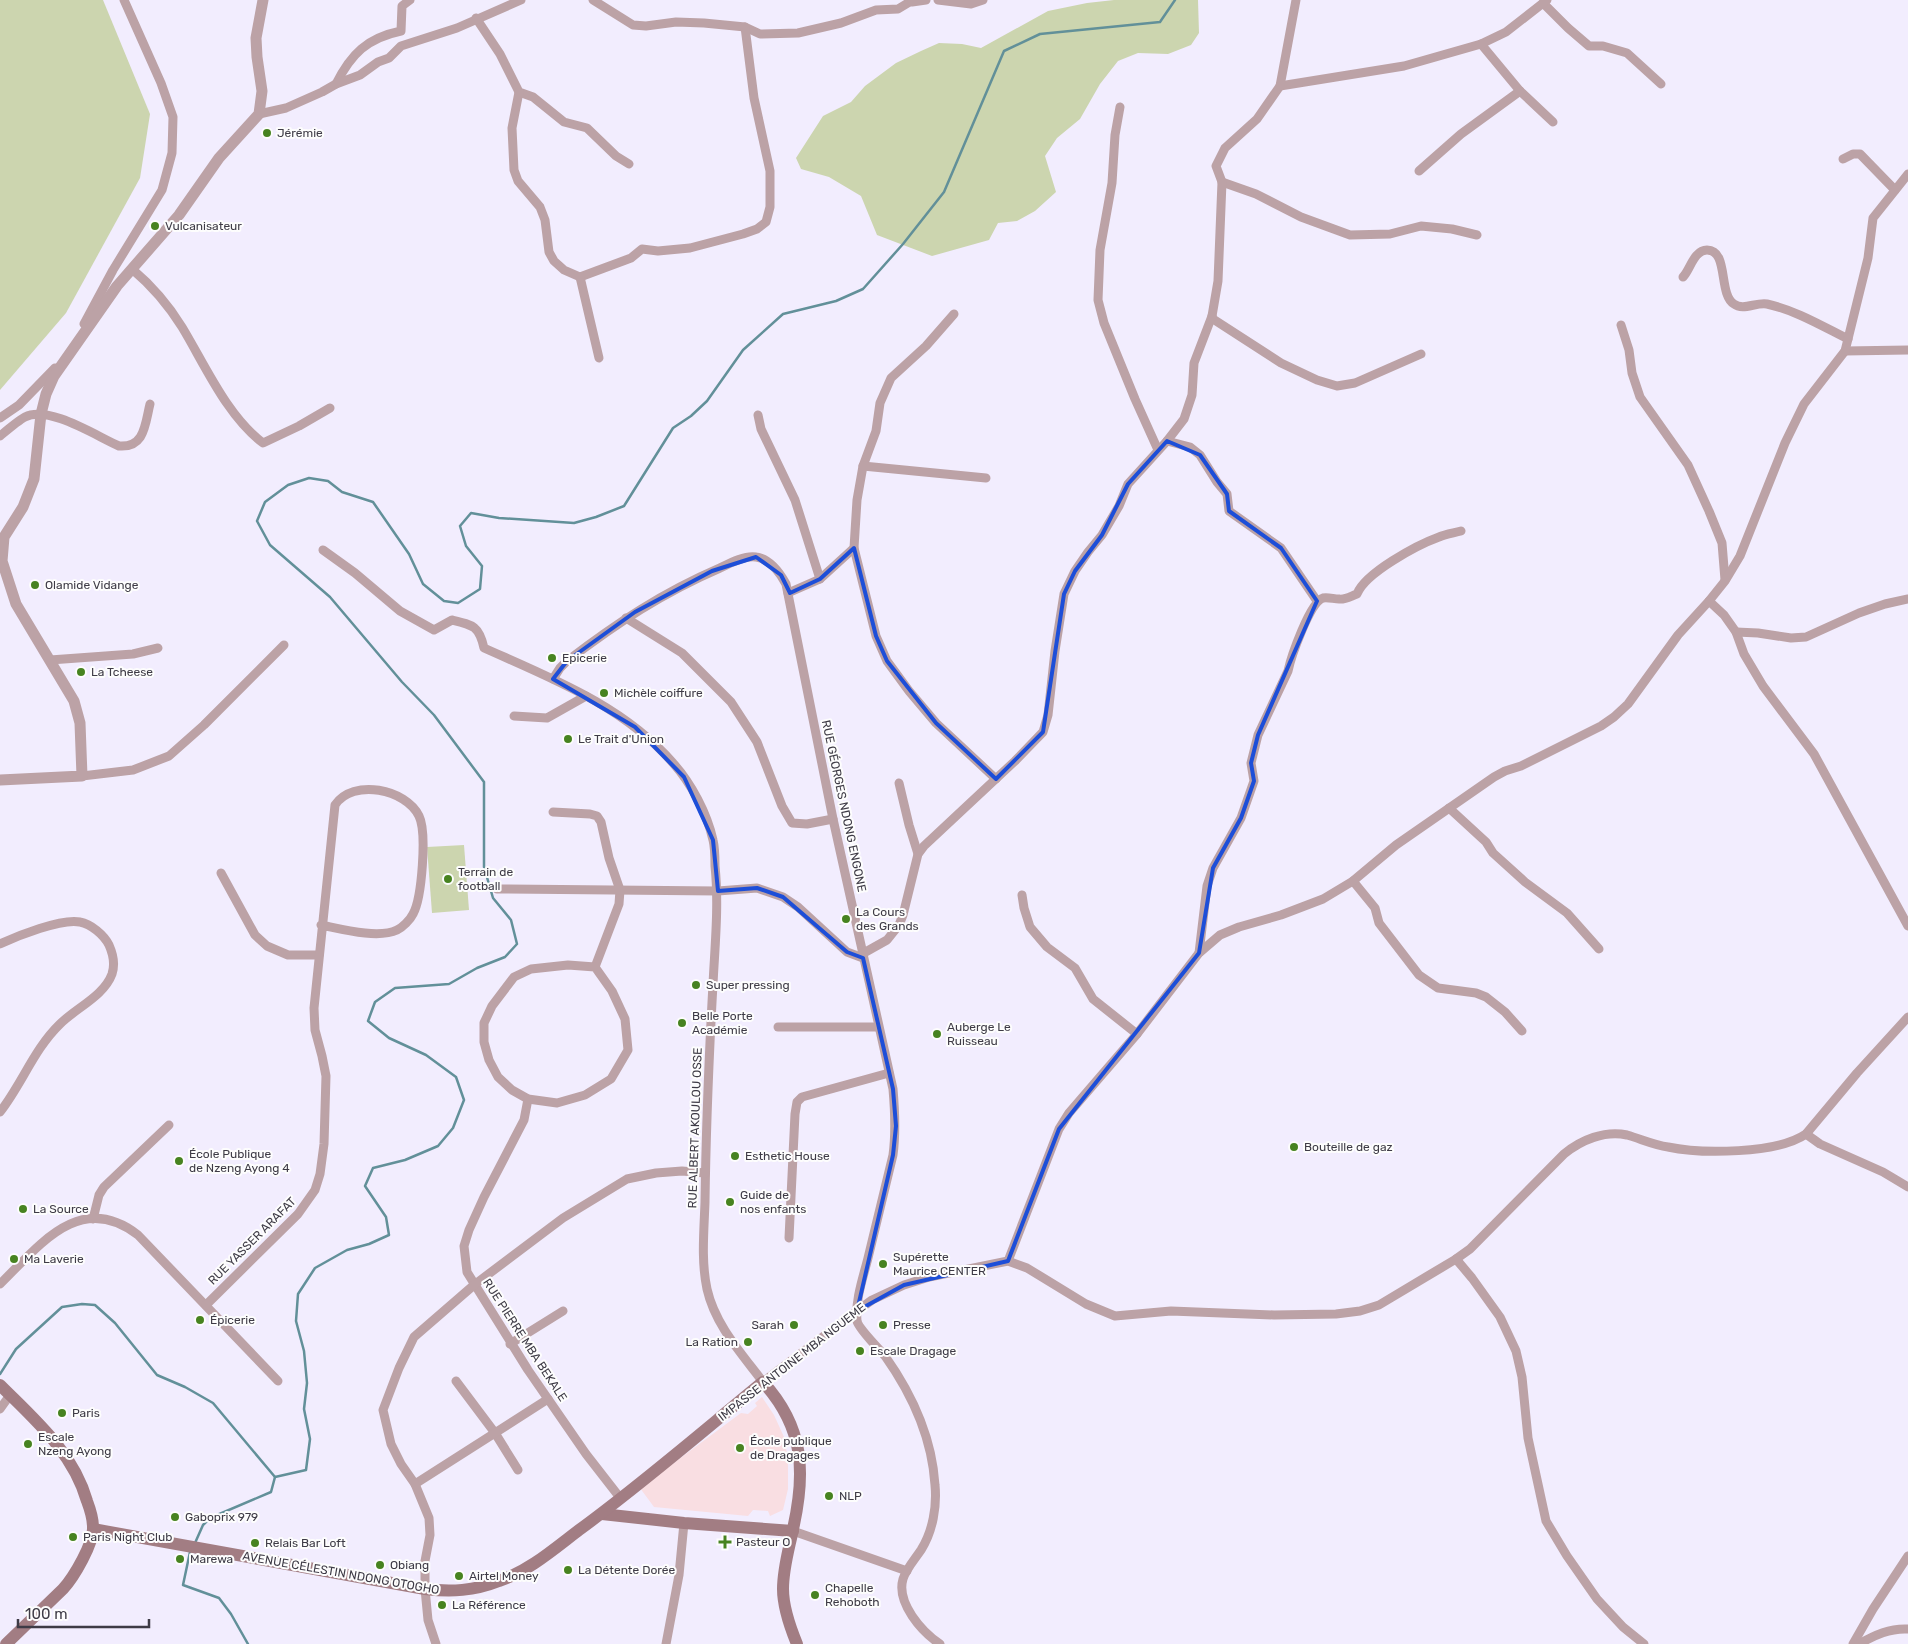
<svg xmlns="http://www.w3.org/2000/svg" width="1908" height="1644" font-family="Rubik,sans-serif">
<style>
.education{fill:#f9dee2}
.green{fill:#ccd5af}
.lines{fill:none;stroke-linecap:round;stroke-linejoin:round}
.stream{stroke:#629099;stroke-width:2.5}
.minor{stroke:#bca2a6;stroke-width:9}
.tertiary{stroke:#bca2a6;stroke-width:11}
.secondary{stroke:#a27d83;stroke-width:12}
.marked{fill:none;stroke:#1d4ed8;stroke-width:4;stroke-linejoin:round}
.poi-dot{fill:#478320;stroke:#fdfdfd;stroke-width:2}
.labels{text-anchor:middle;stroke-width:4;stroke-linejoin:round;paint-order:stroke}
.poi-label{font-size:12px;fill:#3e3b46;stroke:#fdfdfd;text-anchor:start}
.street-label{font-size:12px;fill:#3e3b46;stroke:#fdfdfd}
</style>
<rect width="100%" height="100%" fill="#f2edfe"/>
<path class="education" d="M762,1397L774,1415L784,1437L788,1459V1489L783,1510L770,1516L768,1511L753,1510L748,1516L654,1507L640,1488L741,1413L748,1414L757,1406L755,1403Z"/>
<g class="green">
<path d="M0,0H103L150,114L140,178L66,313L0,390Z"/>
<path d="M1114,0H1198L1199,33L1191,45L1168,54L1138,53L1118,61L1100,84L1080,119L1057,138L1045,156L1056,192L1035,211L1017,221L998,223L989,240L932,256L877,235L861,196L829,177L801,169L796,158L823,116L851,102L865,86L896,63L921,51L939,43L962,44L981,48L1048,11L1087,3Z"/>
<path d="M464,845L469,910L432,913L427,847Z"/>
</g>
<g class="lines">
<g class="stream">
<path d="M0,1374L16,1349L62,1307L82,1304L95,1305L115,1323L157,1375L185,1387L213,1403L275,1477L306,1470L310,1439L304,1409L307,1383L304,1351L296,1321L298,1294L315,1268L347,1250L369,1244L389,1235L386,1217L365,1186L373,1168L405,1160L438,1146L453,1128L464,1100L456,1077L426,1055L389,1038L368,1021L375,1002L395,988L449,984L477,968L505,957L517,944L511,920L493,898L484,867V782L434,715L402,682L330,597L270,545L257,521L265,502L288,485L309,478L328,481L342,492L373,502L409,554L423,584L444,601L458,603L480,589L482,566L466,546L460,526L471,513L499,518L574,523L596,517L624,506L673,428L691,416L707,401L743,350L783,314L836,301L863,289L903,244L944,192L1004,51L1040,34L1160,22L1175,0"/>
<path d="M195,1543L203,1525L210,1518L271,1492L275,1477"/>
<path d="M190,1552L183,1585L219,1598L231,1614L248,1644"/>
</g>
<g class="minor">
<path d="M593,0L633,25L646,26L676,22L704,23L745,27L760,34L798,33L841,23L876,10L898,9L913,0"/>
<path d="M938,0L971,4L983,0"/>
<path d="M912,2L926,0"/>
<path d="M1543,3L1568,28L1589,46H1603L1627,53L1661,84"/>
<path d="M476,18L500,54L519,92L533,97L564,122L587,128L616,156L629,164"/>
<path d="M1481,44L1520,91L1553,122"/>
<path d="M336,84C351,54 367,38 401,31L402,6L410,0"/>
<path d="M1280,86L1404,66L1481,44L1506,32L1547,0"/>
<path d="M519,92L512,128L514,170L518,181L540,207L545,220L549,252L554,261L564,270L580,277L631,258L642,249L658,251L690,248L743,234L757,229L766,222L770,207V171L754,98L745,27"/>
<path d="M1120,107L1115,135L1112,183L1100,250L1098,300L1104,323L1135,399L1158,450"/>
<path d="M259,114L286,108L322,92L336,84L360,75L378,62L389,58L401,46L457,28L521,0"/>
<path d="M1843,159L1853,154H1860L1895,190"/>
<path d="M1419,171L1461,134L1520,91"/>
<path d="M1222,182L1256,194L1301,217L1350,235L1390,234L1421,226L1452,229L1477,235"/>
<path d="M132,269C151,285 169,306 182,327C205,365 227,416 263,443L299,426L330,408"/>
<path d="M580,277L599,358"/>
<path d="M1683,277C1690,270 1694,250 1707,250C1729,250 1718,294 1734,304C1743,311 1756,302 1767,304C1795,310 1822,326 1848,339"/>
<path d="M954,314L926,346L891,378L880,403L876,431L863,466L857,500L854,548L876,636L887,661L909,691L936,723L996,779"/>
<path d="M1212,316L1213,319L1281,363L1317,380L1337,386L1355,383L1421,354"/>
<path d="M84,324L113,270L162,190L172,153L173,117L161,83L124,0"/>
<path d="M1621,325L1629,350L1632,373L1640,397L1688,465L1709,511L1722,543L1725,580"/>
<path d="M1845,351L1908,350"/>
<path d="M758,415L761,429L795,500L820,579"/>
<path d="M0,418L19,405L55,368"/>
<path d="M0,436C6,431 19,420 25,417C49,405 96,436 119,446C145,448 145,424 150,404"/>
<path d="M1167,441L1190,447L1200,455L1217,482L1227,494L1229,511L1281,548L1317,601"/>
<path d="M863,466L986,478"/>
<path d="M323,550L355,573L400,611L434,630L452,620C473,625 479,626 484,648C551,678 624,706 673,763C691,783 707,813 713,840C715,848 715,857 715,866C719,905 715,944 713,984C709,1056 706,1129 705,1202C704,1231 701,1261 707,1289C715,1325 742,1354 763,1382L857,1311L872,1300L904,1285L929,1277L1008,1261L1027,1268L1086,1304L1115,1316L1171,1311L1274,1315L1336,1314L1360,1311L1379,1305L1456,1259L1470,1249L1564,1154C1581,1140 1605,1130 1627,1135C1641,1139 1654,1145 1668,1147C1701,1154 1777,1154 1806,1134L1857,1073L1908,1017"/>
<path d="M788,593L820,579L854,548"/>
<path d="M1709,601L1724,615L1736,632L1744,654L1763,686L1814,754L1908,926"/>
<path d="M626,618L682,653L731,702L757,742L782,806L792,823L807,824L833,819"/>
<path d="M1736,632L1758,633L1791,638L1806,637L1859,613L1885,604L1908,599"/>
<path d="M50,660L133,654L158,648"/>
<path d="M553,679L560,668L567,661C617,623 662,593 720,568C730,563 745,555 756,557C770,559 780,573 786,584L833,819L893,1089C895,1112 896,1133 893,1155C885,1189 876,1224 868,1258C863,1278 855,1300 857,1321C858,1328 879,1349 885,1356C912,1394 932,1438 935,1485C937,1506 933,1531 921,1550C915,1559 906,1569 903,1579C896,1603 922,1632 940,1644"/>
<path d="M514,716L547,718L586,696"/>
<path d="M82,776L133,770L169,756L204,725L284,645"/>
<path d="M899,783L909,825L918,854"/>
<path d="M1449,808L1486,842L1493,853L1525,882L1567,913L1599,949"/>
<path d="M553,812L590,814L597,816L601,822L609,858L620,890L619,904L595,967"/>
<path d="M221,873L255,935L267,946L288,955H319"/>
<path d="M1353,881L1375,908L1379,923L1419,975L1438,988L1476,993L1486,997L1505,1012L1522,1031"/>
<path d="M497,889L718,891L757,888L783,897L798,907L847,952L863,958"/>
<path d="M1022,895L1024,908L1030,927L1047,947L1075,968L1093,999L1137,1034"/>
<path d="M0,944C17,936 62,918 80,922C91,924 104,935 109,945C113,954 115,965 112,974C104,996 76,1008 60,1024C34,1049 22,1084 0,1112"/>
<path d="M1199,953L1207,886L1213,868L1241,818L1254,781L1251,763L1258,735L1288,671C1291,657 1310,602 1323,598C1328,597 1334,599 1339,599C1345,600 1351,596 1357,594C1365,573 1417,545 1439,537C1446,534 1454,533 1461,531"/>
<path d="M862,954L887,940L899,925L903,915L918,854L924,846L1015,761L1043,732L1048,715L1055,651L1064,594L1075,571L1088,552L1102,535L1119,506L1128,484L1167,441L1184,419L1192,395L1194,363L1212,316L1218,281L1222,182L1216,166L1225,148L1257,119L1280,86L1296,0"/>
<path d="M568,965L595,967L612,991L625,1019L628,1050L611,1079L585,1095L557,1103L528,1099L512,1090L498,1077L489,1060L484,1042V1023L492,1006L514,977L531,969Z"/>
<path d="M778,1027H878"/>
<path d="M528,1099L524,1120L484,1197L469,1230L464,1246L467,1272L528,1370L586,1454L621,1499"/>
<path d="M1806,1134L1820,1144L1883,1172L1908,1187"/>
<path d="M93,1219L99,1195L104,1187L169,1125"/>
<path d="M789,1238L795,1114L797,1102L802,1097L889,1073"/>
<path d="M1456,1259L1472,1278L1500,1317L1516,1351L1522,1377L1528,1438L1546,1521L1567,1556L1597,1599L1623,1627L1644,1644"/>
<path d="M1008,1261L1059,1129L1069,1113L1137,1034L1199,953L1220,935L1239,927L1281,915L1323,899L1353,881L1396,845L1494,777L1505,771L1521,766L1601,726L1614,717L1628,704L1678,635L1709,601L1725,581L1740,556L1785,443L1804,404L1845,351L1868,258L1873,218L1908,174"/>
<path d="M0,1284C39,1246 80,1190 138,1235L278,1381"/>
<path d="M206,1305L298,1214L315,1190L320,1174L324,1144L326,1076L322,1056L315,1030L314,1008L335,805C353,778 406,789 419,816C427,832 422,898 413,914C410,920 403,927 397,930C378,939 341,929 321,925"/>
<path d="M510,1344L563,1311"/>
<path d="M456,1381L495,1433L518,1470"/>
<path d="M0,1409L10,1395"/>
<path d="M415,1484L548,1399"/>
<path d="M793,1531L907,1571"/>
<path d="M436,1644L428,1620L425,1589V1561L430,1535L429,1518L415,1484L401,1464L391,1444L383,1410L399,1368L414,1337L474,1285L563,1218L627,1179L656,1173L682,1171L705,1173"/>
<path d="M666,1644L679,1575L684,1523"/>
<path d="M1853,1644L1873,1609L1908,1556"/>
<path d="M1859,1644C1875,1635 1890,1628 1908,1629"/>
</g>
<path class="tertiary" d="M0,780L82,776L80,723L74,701L16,604L2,561L4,537L23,507L34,479L41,414L46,394L54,376L117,286L179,215L219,158L259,114L262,91L257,57L256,38L263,0"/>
<g class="secondary">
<path d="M0,1385C35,1420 73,1452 87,1501C90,1509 93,1519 93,1527C94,1543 74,1577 63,1589L6,1644"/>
<path d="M602,1514L684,1523L793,1531"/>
<path d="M93,1529L425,1589C451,1592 474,1591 499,1581C529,1571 554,1549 579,1530C642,1484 702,1432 763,1382C804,1427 806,1472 793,1529C789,1549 783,1568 783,1589C783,1608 790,1627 797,1644"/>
</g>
</g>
<path class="marked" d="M1167,441L1200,455L1227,494L1229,511L1281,548L1317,601L1258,735L1251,763L1254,781L1241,818L1213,868L1199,953L1059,1129L1008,1261L904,1285L857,1311L893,1155L896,1126L893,1089L863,958L847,952L783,897L757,888L718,891L713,840L684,777L635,727L553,679L567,661L635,612L712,571L756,557L781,575L790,593L820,579L854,548L876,636L887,661L936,723L996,779L1043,732L1064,594L1075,571L1102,535L1128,484Z"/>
<g class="poi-dot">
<circle cx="267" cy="133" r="5"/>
<circle cx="155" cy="226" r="5"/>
<circle cx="35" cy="585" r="5"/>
<circle cx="552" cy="658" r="5"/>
<circle cx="81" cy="672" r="5"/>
<circle cx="604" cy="693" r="5"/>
<circle cx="568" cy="739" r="5"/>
<circle cx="448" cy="879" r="5"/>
<circle cx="846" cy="919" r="5"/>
<circle cx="696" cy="985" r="5"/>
<circle cx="682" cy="1023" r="5"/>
<circle cx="937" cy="1034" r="5"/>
<circle cx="1294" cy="1147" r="5"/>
<circle cx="735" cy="1156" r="5"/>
<circle cx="179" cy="1161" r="5"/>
<circle cx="730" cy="1202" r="5"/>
<circle cx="23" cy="1209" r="5"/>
<circle cx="14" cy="1259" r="5"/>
<circle cx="883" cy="1264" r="5"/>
<circle cx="200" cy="1320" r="5"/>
<circle cx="794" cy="1325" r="5"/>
<circle cx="883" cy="1325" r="5"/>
<circle cx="748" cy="1342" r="5"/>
<circle cx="860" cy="1351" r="5"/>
<circle cx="62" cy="1413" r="5"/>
<circle cx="28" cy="1444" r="5"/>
<circle cx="740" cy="1448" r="5"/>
<circle cx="829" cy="1496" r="5"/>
<circle cx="175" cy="1517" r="5"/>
<circle cx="73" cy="1537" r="5"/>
<path d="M722.5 1534.5h5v5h5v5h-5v5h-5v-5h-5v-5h5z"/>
<circle cx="255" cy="1543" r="5"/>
<circle cx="180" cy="1559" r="5"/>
<circle cx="380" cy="1565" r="5"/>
<circle cx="568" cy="1570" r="5"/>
<circle cx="459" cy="1576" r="5"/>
<circle cx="815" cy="1595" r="5"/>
<circle cx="442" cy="1605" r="5"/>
</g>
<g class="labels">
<g class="poi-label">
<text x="277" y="137">Jérémie</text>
<text x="165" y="230">Vulcanisateur</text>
<text x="45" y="589">Olamide Vidange</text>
<text x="562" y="662">Epicerie</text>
<text x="91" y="676">La Tcheese</text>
<text x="614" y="697">Michèle coiffure</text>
<text x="578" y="743">Le Trait d'Union</text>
<text x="458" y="876">Terrain de<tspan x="458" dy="14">football</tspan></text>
<text x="856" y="916">La Cours<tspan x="856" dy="14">des Grands</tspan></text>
<text x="706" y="989">Super pressing</text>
<text x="692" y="1020">Belle Porte<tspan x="692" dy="14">Académie</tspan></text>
<text x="947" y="1031">Auberge Le<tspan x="947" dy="14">Ruisseau</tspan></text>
<text x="1304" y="1151">Bouteille de gaz</text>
<text x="189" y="1158">École Publique<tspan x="189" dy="14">de Nzeng Ayong 4</tspan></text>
<text x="745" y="1160">Esthetic House</text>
<text x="740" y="1199">Guide de<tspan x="740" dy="14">nos enfants</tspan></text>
<text x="33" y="1213">La Source</text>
<text x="893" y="1261">Supérette<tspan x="893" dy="14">Maurice CENTER</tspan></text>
<text x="24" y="1263">Ma Laverie</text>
<text x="210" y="1324">Épicerie</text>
<text x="784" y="1329" text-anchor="end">Sarah</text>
<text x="893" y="1329">Presse</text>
<text x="738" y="1346" text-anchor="end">La Ration</text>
<text x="870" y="1355">Escale Dragage</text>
<text x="72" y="1417">Paris</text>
<text x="38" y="1441">Escale<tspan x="38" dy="14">Nzeng Ayong</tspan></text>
<text x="750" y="1445">École publique<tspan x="750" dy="14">de Dragages</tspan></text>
<text x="839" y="1500">NLP</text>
<text x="185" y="1521">Gaboprix 979</text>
<text x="83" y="1541">Paris Night Club</text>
<text x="736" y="1546">Pasteur O</text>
<text x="265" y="1547">Relais Bar Loft</text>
<text x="190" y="1563">Marewa</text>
<text x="390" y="1569">Obiang</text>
<text x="578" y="1574">La Détente Dorée</text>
<text x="469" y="1580">Airtel Money</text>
<text x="825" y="1592">Chapelle<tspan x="825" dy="14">Rehoboth</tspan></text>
<text x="452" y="1609">La Référence</text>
</g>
<g class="street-label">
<text transform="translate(844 806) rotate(78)" y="4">RUE GÉORGES NDONG ENGONE</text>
<text transform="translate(695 1128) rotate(-88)" y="4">RUE ALBERT AKOULOU OSSE</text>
<text transform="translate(252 1241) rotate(-45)" y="4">RUE YASSER ARAFAT</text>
<text transform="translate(525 1340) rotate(57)" y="4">RUE PIERRE MBA BEKALE</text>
<text transform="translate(792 1362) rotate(-38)" y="4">IMPASSE ANTOINE MBA NGUEME</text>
<text transform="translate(341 1573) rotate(10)" y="4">AVENUE CÉLESTIN NDONG OTOGHO</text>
</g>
</g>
<path d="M18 1619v8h131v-8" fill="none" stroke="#3e3b46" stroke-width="2.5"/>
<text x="25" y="1619" font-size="15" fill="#3e3b46" stroke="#fdfdfd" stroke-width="4" paint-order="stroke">100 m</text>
</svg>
